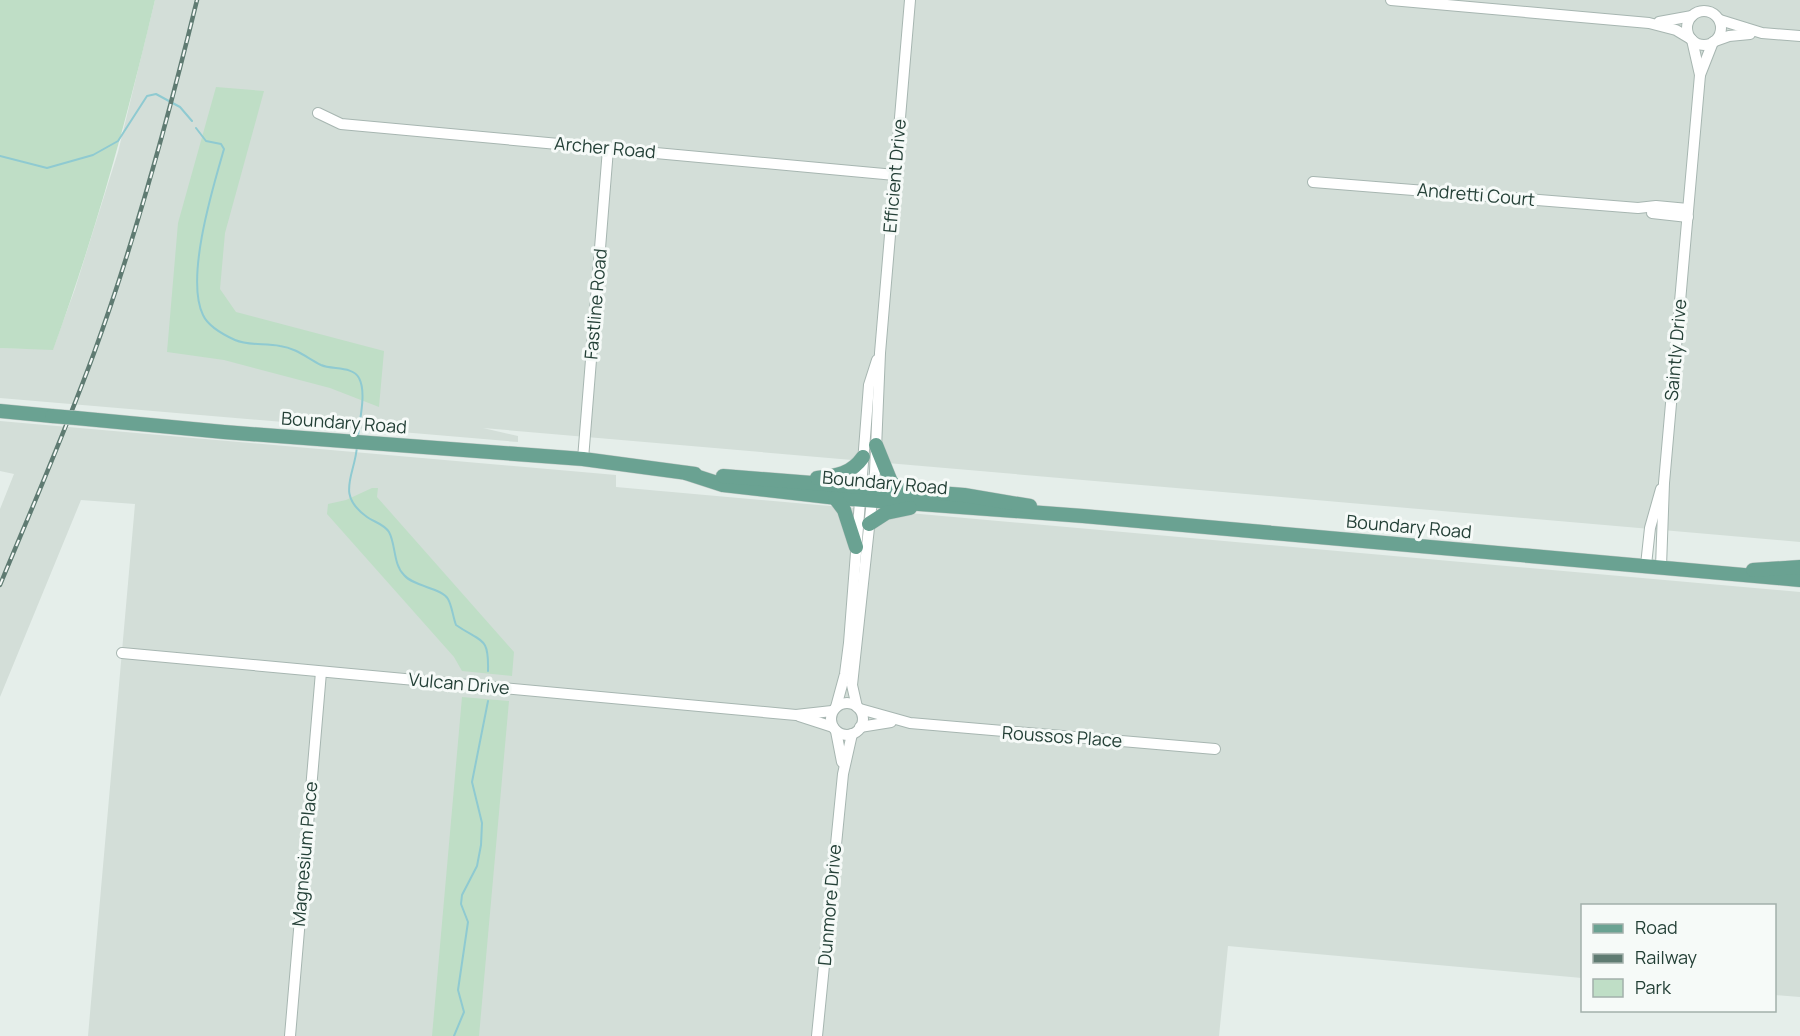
<svg xmlns="http://www.w3.org/2000/svg" width="1800" height="1036" font-family="Manrope,sans-serif">
<style>
.built{fill:#d3ded8}
.green{fill:#bfdec6}
.lines{fill:none;stroke-linecap:round;stroke-linejoin:round}
.stream{stroke:#8fcad1;stroke-width:2}
.minor-casing{stroke:#a7b6b1;stroke-width:12}
.major-casing{stroke:#c2cac7;stroke-width:15}
.minor{stroke:#fff;stroke-width:10}
.major{stroke:#6aa292;stroke-width:14}
.rail-casing{stroke:#5f7b72;stroke-width:4.5}
.rail{stroke:#f6faf8;stroke-width:2;stroke-dasharray:7;stroke-linecap:butt}
.major-bridge-casing{stroke:#c2cac7;stroke-width:15;stroke-linecap:butt}
.major-bridge{stroke:#6aa292;stroke-width:14}
.labels{text-anchor:middle;stroke-width:6;stroke-linejoin:round;paint-order:stroke}
.street-label{font-size:18px;fill:#244037;stroke:#f6faf8}
</style>
<rect width="100%" height="100%" fill="#e5eeea"/>
<g class="built">
<path d="M155,0H1800V542L483,428L518,436V442L0,398V348L53,349L75,289L118,152Z"/>
<path d="M0,421L616,475V487L1800,592V997L1775,995L1774,906H1582V978L1228,946L1219,1036H88L135,504L81,500L0,697V509L14,474L0,471Z"/>
</g>
<g class="green">
<path d="M0,0H155C127,119 95,235 53,350L0,348Z"/>
<path d="M216,87L264,91L225,233L220,289L236,312L384,351L379,407L330,388L224,360L167,352L178,223Z"/>
<path d="M372,488H378L377,497L514,652L512,676L462,671L454,657L327,514L328,504L346,500Z"/>
<path d="M462,697L509,701L479,1036H432Z"/>
</g>
<g class="lines">
<g class="stream">
<path d="M196,128L206,141L221,144L224,149C213,187 185,278 203,315C208,326 224,335 235,340C249,346 265,343 280,346C296,348 307,358 321,365C332,370 353,366 359,378C367,393 359,421 358,437"/>
<path d="M0,156L47,168L93,155L118,141L147,96L156,94L180,107L192,121"/>
<path d="M357,446C355,476 335,494 367,517C374,522 384,524 389,532C396,545 393,564 404,575C414,587 442,588 448,599C452,606 453,617 456,625C482,643 489,636 488,671"/>
<path d="M454,1036L464,1012L458,990L468,922L461,904L462,895L477,866L481,845L482,823L472,782L488,701"/>
</g>
<defs>
<g id="minor">
<path d="M1391,0L1649,23L1676,30L1691,39"/>
<circle cx="1704" cy="28" r="17"/>
<path d="M1720,20L1762,33L1800,36"/>
<path d="M1659,22L1692,16"/>
<path d="M1692,40L1700,75"/>
<path d="M1715,41L1729,36L1750,34"/>
<path d="M318,113L341,124L895,175"/>
<path d="M1313,182L1638,208L1656,206L1688,209"/>
<path d="M1652,213L1688,217"/>
<path d="M583,459L608,149"/>
<path d="M1646,565L1650,528L1661,489"/>
<path d="M1661,567L1664,483L1700,75L1713,42"/>
<path d="M122,653L796,715L832,711"/>
<circle cx="847" cy="719" r="16"/>
<path d="M836,707L845,674L849,643L869,385L877,360"/>
<path d="M857,707L852,685L875,472L880,353L910,0"/>
<path d="M860,709L910,723L1215,749"/>
<path d="M799,716L833,727"/>
<path d="M860,727L891,722"/>
<path d="M836,731L842,762"/>
<path d="M290,1036L321,672"/>
<path d="M817,1036L843,774L852,734"/>
</g>
<g id="major">
<path d="M0,411L52,416"/>
<path d="M76,418L224,432L583,459L695,474"/>
<path d="M876,445L891,482L902,491"/>
<path d="M686,473L723,485L837,498L1083,516L1800,580"/>
<path d="M723,476L964,495L1030,506"/>
<path d="M817,478C837,476 851,474 863,457"/>
<path d="M835,498L844,510L856,547"/>
<path d="M869,524L886,513L910,508"/>
<path d="M1753,570L1800,567"/>
</g>
</defs>
<use href="#minor" class="minor-casing"/>
<use href="#major" class="major-casing"/>
<use href="#minor" class="minor"/>
<use href="#major" class="major"/>
<defs>
<path id="rail" d="M0,585C32,508 65,432 94,353C136,238 168,119 197,0"/>
</defs>
<use href="#rail" class="rail-casing"/>
<use href="#rail" class="rail"/>
<defs>
<path id="major-bridge" d="M52,416L76,418"/>
</defs>
<use href="#major-bridge" class="major-bridge-casing"/>
<use href="#major-bridge" class="major-bridge"/>
</g>
<g class="labels">
<g class="street-label">
<text transform="translate(605 148) rotate(5)" y="6">Archer Road</text>
<text transform="translate(895 176) rotate(-85)" y="6">Efficient Drive</text>
<text transform="translate(1476 195) rotate(5)" y="6">Andretti Court</text>
<text transform="translate(596 304) rotate(-85)" y="6">Fastline Road</text>
<text transform="translate(1676 350) rotate(-85)" y="6">Saintly Drive</text>
<text transform="translate(344 423) rotate(4)" y="6">Boundary Road</text>
<text transform="translate(885 483) rotate(5)" y="6">Boundary Road</text>
<text transform="translate(1409 527) rotate(5)" y="6">Boundary Road</text>
<text transform="translate(459 684) rotate(5)" y="6">Vulcan Drive</text>
<text transform="translate(1062 737) rotate(4)" y="6">Roussos Place</text>
<text transform="translate(305 854) rotate(-85)" y="6">Magnesium Place</text>
<text transform="translate(830 905) rotate(-85)" y="6">Dunmore Drive</text>
</g>
</g>
<rect x="1581" y="904" width="195" height="108" fill="#f6faf8" stroke="#a2b0ab" stroke-width="1.5"/>
<rect x="1593" y="924" width="30" height="9" fill="#6aa292" stroke="#a2b0ab" stroke-width="1.5"/>
<text x="1635" y="934" font-size="18" fill="#244037">Road</text>
<rect x="1593" y="954" width="30" height="9" fill="#5f7b72" stroke="#a2b0ab" stroke-width="1.5"/>
<text x="1635" y="964" font-size="18" fill="#244037">Railway</text>
<rect x="1593" y="979" width="30" height="18" fill="#bfdec6" stroke="#a2b0ab" stroke-width="1.5"/>
<text x="1635" y="994" font-size="18" fill="#244037">Park</text>
</svg>
